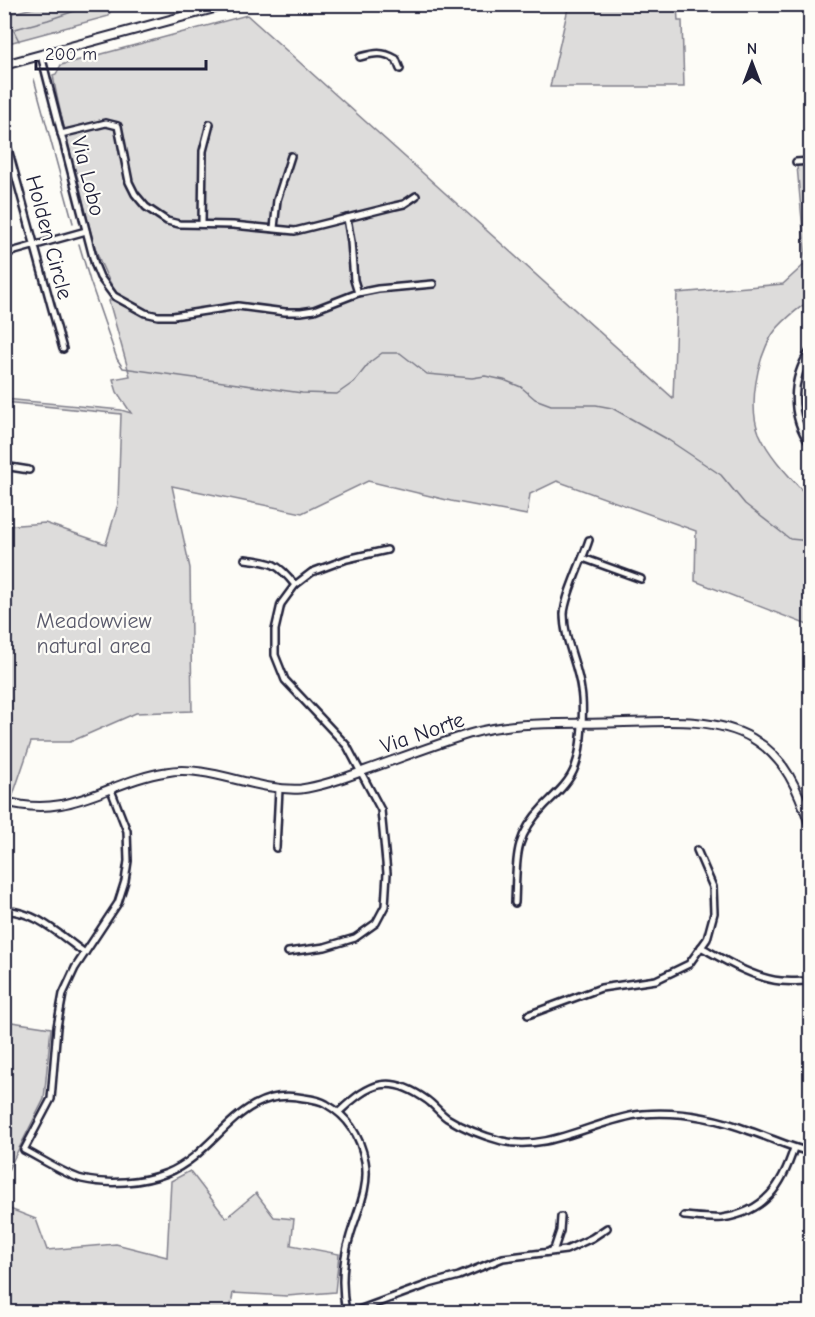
<svg xmlns="http://www.w3.org/2000/svg" width="815" height="1317" font-family="'Comic Neue',sans-serif">
<style>
.green{fill:#dddcdb;stroke:#807f8b;stroke-width:1.5}
.lines{fill:none;stroke-linecap:round;stroke-linejoin:round}
.stream{stroke:#787885;stroke-width:1.5}
.minor-casing{stroke:#22223b;stroke-width:10}
.tertiary-casing{stroke:#22223b;stroke-width:11}
.secondary-casing{stroke:#22223b;stroke-width:12}
.minor{stroke:#fdfcf7;stroke-width:5}
.tertiary{stroke:#fdfcf7;stroke-width:7}
.secondary{stroke:#fdfcf7;stroke-width:8}
.labels{text-anchor:middle;stroke-width:4.5;stroke-linejoin:round;paint-order:stroke}
.street-label{font-size:22px;fill:#22223b;stroke:#fdfcf7}
.park-label{font-size:22px;fill:#5a5a6b;stroke:#fdfcf7}
</style>
<rect width="100%" height="100%" fill="#fdfcf7"/>
<filter id="ink" filterUnits="userSpaceOnUse"><feTurbulence type="fractalNoise" baseFrequency=".0167" numOctaves="2"/><feDisplacementMap in="SourceGraphic" scale="12" xChannelSelector="R" yChannelSelector="G"/><feConvolveMatrix kernelMatrix="1 2 1 2 8 2 1 2 1" color-interpolation-filters="sRGB"/></filter>
<g filter="url(#ink)">
<g class="green">
<path d="M569,4L677,5L678,21H682L684,87H550Z"/>
<path d="M45,5V4L122,5L110,11L109,16L5,44V15Z"/>
<path d="M247,15L673,398L677,293L783,284L806,263L797,166L810,165V301C799,307 779,324 772,335C757,360 748,406 759,433C770,458 792,479 810,499V626L695,581L696,531L557,481L530,494L527,515L451,501L368,481L302,513L172,486L190,568L192,711L136,713L70,742H31L12,798L5,795V526L45,523L106,544L118,504L121,414L5,402V399L121,410L131,413L117,392L113,379L130,376L109,301L117,293C95,262 89,224 80,188C70,150 59,113 53,75L56,74L61,65Z"/>
<path d="M5,1021L51,1028L44,1099L5,1176Z"/>
<path d="M190,1171L226,1218L256,1193L274,1217L294,1219L291,1245L339,1254L335,1292L287,1296L233,1293L230,1312H5V1207L36,1219L47,1250L116,1244L167,1257L171,1181Z"/>
</g>
<g class="lines">
<g class="stream">
<path d="M14,31L19,41"/>
<path d="M4,32L48,20L95,4"/>
<path d="M34,79L73,223"/>
<path d="M79,244L90,281L117,359L123,368L302,393L337,394L354,382L370,362L382,353H400L427,374L472,378L485,376L504,380L521,387L535,399L551,405H596L612,408L667,439L721,475L745,504L790,539L810,541"/>
</g>
<defs>
<g id="minor">
<path d="M41,55L95,265L100,277L114,296L145,313L158,316H173L238,306L285,312H301L314,310L358,293"/>
<path d="M360,57C375,53 382,51 396,59L400,69"/>
<path d="M4,134L63,349"/>
<path d="M61,134L106,123L118,126L129,182L135,194L146,207L167,221L179,224L233,225L295,231L395,206L404,204L416,196"/>
<path d="M796,162L810,161"/>
<path d="M347,218L351,242L354,280L358,293L378,289L433,284"/>
<path d="M202,224L203,151L210,124"/>
<path d="M274,228L277,200L291,156"/>
<path d="M4,254L86,231"/>
<path d="M810,351C791,379 790,416 810,444"/>
<path d="M4,466L29,470"/>
<path d="M583,558L641,579"/>
<path d="M245,559C272,562 278,563 295,585"/>
<path d="M111,790L127,831L128,861L125,881L118,903L75,968L63,994L57,1027L51,1099L24,1150C40,1158 66,1175 82,1179C108,1185 142,1183 167,1173C218,1153 239,1084 304,1098C312,1099 320,1100 326,1104C349,1117 360,1136 365,1161C370,1187 357,1212 350,1236C342,1262 341,1287 346,1312"/>
<path d="M276,848L279,789"/>
<path d="M515,903C517,861 512,839 544,806C555,795 570,782 575,767C582,750 584,708 581,690C578,664 564,641 564,614C565,595 583,559 589,540"/>
<path d="M4,911C34,909 62,937 85,953"/>
<path d="M701,947C726,961 753,978 781,981C791,982 801,981 810,981"/>
<path d="M288,952L325,947L355,938L376,923L385,906L387,873L381,810L347,746L285,680L275,655V630L281,604L295,585L312,572L347,559L387,550"/>
<path d="M528,1015L601,988L656,980L689,964L707,939L714,913L713,887L697,850"/>
<path d="M340,1111C370,1083 389,1073 427,1100C434,1105 440,1113 447,1118C463,1128 483,1136 502,1141C551,1152 596,1119 643,1114C680,1111 716,1118 750,1131C771,1138 789,1147 810,1152"/>
<path d="M684,1216C696,1217 710,1219 722,1218C765,1212 782,1186 794,1148"/>
<path d="M550,1251L554,1249L560,1231L561,1217"/>
<path d="M353,1312L429,1284L459,1276L503,1258L566,1250L592,1238L607,1228"/>
</g>
<path id="tertiary" d="M4,801C69,821 108,781 166,772C208,764 257,792 301,789C323,786 345,778 366,770C400,758 434,745 469,734C513,721 558,724 604,723C649,723 711,714 752,738C785,757 799,791 810,826"/>
<path id="secondary" d="M4,65L229,4"/>
</defs>
<use href="#minor" class="minor-casing"/>
<use href="#tertiary" class="tertiary-casing"/>
<use href="#secondary" class="secondary-casing"/>
<use href="#minor" class="minor"/>
<use href="#tertiary" class="tertiary"/>
<use href="#secondary" class="secondary"/>
</g>
</g>
<g class="labels">
<g class="street-label">
<text transform="translate(89 176) rotate(76)" y="8">Via Lobo</text>
<text transform="translate(50 237) rotate(75)" y="8">Holden Circle</text>
<text transform="translate(422 732) rotate(-19)" y="8">Via Norte</text>
</g>
<g class="park-label">
<text x="94" y="628">Meadowview<tspan x="94" dy="25">natural area</tspan></text>
</g>
</g>
<rect width="815" height="1317" fill="none" stroke="#fdfcf7" stroke-width="24"/>
<rect x="12" y="12" width="791" height="1293" fill="none" stroke="#22223b" stroke-width="2" filter="url(#ink)"/>
<g transform="translate(752 63)" stroke="#fdfcf7" stroke-width="4.5" paint-order="stroke">
<path d="M0-4.5L10 22L0 15L-10 22Z" fill="#22223b"/>
<text y="-9" font-size="16" font-weight="bold" text-anchor="middle" fill="#22223b">N</text>
</g>
<path d="M36 60v9h170v-9" fill="none" stroke="#22223b" stroke-width="3"/>
<text x="45" y="60" font-size="18" fill="#22223b" stroke="#fdfcf7" stroke-width="4.5" paint-order="stroke">200 m</text>
</svg>
